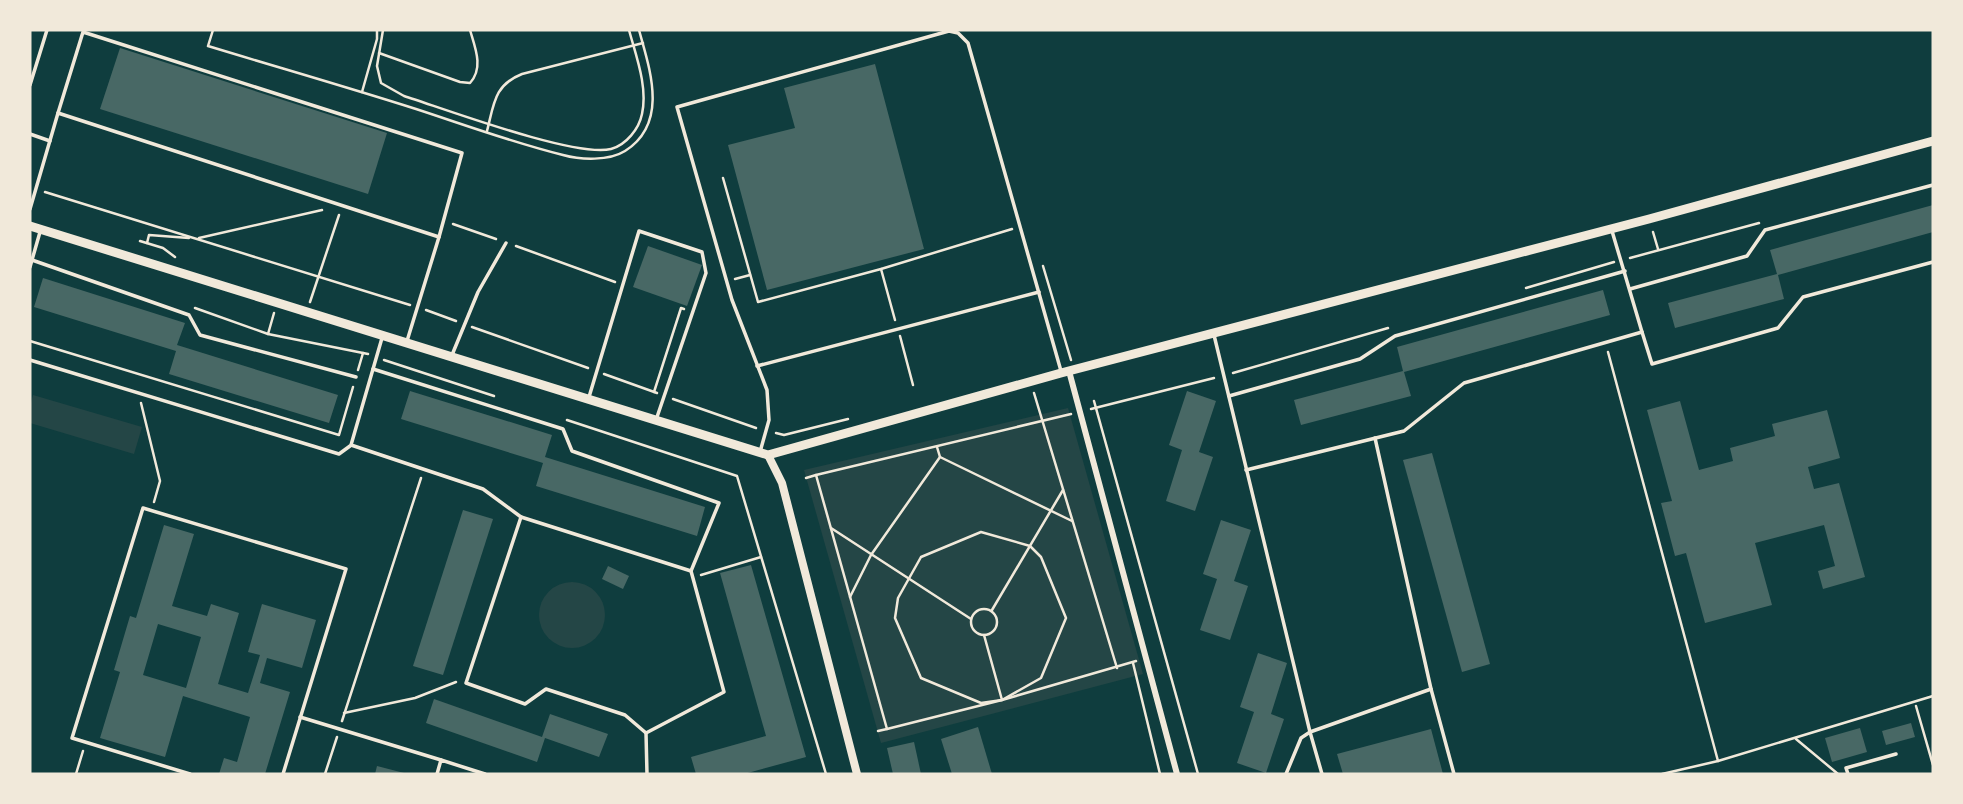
<svg xmlns="http://www.w3.org/2000/svg" width="1963" height="804" font-family="'Fira Sans',sans-serif">
<style>
.green{fill:#244646}
.building{fill:#486865;fill-rule:evenodd}
.lines{fill:none;stroke-linecap:round;stroke-linejoin:round}
.path{stroke:#f1e9da;stroke-width:2.5}
.service{stroke:#f1e9da;stroke-width:3.5}
.minor{stroke:#f1e9da;stroke-width:6}
.tertiary{stroke:#f1e9da;stroke-width:8}
.secondary{stroke:#f1e9da;stroke-width:9}
</style>
<rect width="100%" height="100%" fill="#0f3d3e"/>
<g class="green">
<path d="M33,395L142,427L134,454L30,423V406Z"/>
<path d="M1068,408L1143,674L881,743L804,470Z"/>
<circle cx="572" cy="615" r="33"/>
</g>
<g class="building">
<path d="M120,48L387,133L368,194L100,109Z"/>
<path d="M875,64L924,249L767,290L728,145L795,128L784,88Z"/>
<path d="M1933,205V232L1778,275L1784,299L1675,328L1668,303L1777,274L1770,250Z"/>
<path d="M648,246L702,265L687,306L633,287Z"/>
<path d="M43,278L185,323L177,345L338,395L329,423L169,374L176,351L34,307Z"/>
<path d="M1603,290L1610,315L1404,372L1411,396L1301,425L1294,400L1403,371L1397,347Z"/>
<path d="M410,391L552,435L545,457L705,507L697,536L536,486L543,463L401,419Z"/>
<path d="M1187,391L1216,401L1199,452L1213,457L1195,511L1166,501L1182,450L1169,445Z"/>
<path d="M1680,401L1699,470L1733,461L1730,448L1775,436L1772,424L1827,410L1840,458L1808,467L1814,489L1839,483L1865,577L1823,589L1818,571L1835,566L1824,525L1755,543L1772,605L1705,623L1686,553L1675,556L1661,503L1672,501L1647,410Z"/>
<path d="M1432,453L1490,664L1462,672L1403,460Z"/>
<path d="M463,510L493,519L443,675L413,666Z"/>
<path d="M1221,520L1251,530L1234,581L1248,586L1230,640L1200,630L1217,579L1203,574Z"/>
<path d="M164,525L194,534L172,606L207,616L211,604L239,613L218,684L248,693L260,655L248,652L262,604L316,620L302,668L267,658L260,683L290,692L265,774H219L224,758L237,762L250,717L183,696L165,757L100,738L120,672L114,670L130,616L136,618ZM158,624L201,637L186,688L143,675Z"/>
<path d="M751,565L806,757L744,774H696L691,757L766,736L720,573Z"/>
<path d="M608,566L629,576L623,589L602,579Z"/>
<path d="M1258,653L1287,663L1271,714L1284,719L1266,773L1237,763L1254,712L1240,707Z"/>
<path d="M434,699L542,737L550,714L608,734L599,757L545,738L537,762L426,723Z"/>
<path d="M1911,723L1915,737L1886,745L1882,731Z"/>
<path d="M978,727L992,774H952L941,739Z"/>
<path d="M1860,728L1867,752L1832,762L1825,738Z"/>
<path d="M1431,729L1443,774H1343L1337,754Z"/>
<path d="M914,742L921,774H893L887,748Z"/>
<path d="M377,766L404,773L403,774H375Z"/>
</g>
<g class="lines">
<g class="path">
<path d="M213,30L208,46C277,67 347,87 416,109C465,125 514,143 563,155C581,160 609,161 625,151C669,123 650,70 639,30"/>
<path d="M383,30L377,66L381,83L404,96C445,109 576,158 611,149C626,145 639,129 642,114C648,87 636,56 629,30"/>
<path d="M379,53L460,82L470,83C484,68 475,47 470,30"/>
<path d="M362,92L377,39V30"/>
<path d="M487,131C494,104 494,85 522,74L643,43"/>
<path d="M723,178L758,302L881,269L1012,229"/>
<path d="M45,192L410,305"/>
<path d="M453,224L496,239"/>
<path d="M1653,232L1658,249"/>
<path d="M199,238L322,210"/>
<path d="M140,241L163,248L175,257"/>
<path d="M147,243L149,235L189,238"/>
<path d="M516,246L615,282"/>
<path d="M1630,258L1759,223"/>
<path d="M1043,266L1071,360"/>
<path d="M881,269L895,320"/>
<path d="M735,279L750,275"/>
<path d="M1526,288L1614,262"/>
<path d="M310,302L339,215"/>
<path d="M195,308L268,334L368,354"/>
<path d="M426,310L456,321"/>
<path d="M472,327L588,368"/>
<path d="M268,334L274,313"/>
<path d="M900,336L913,385"/>
<path d="M30,341L339,435L353,387"/>
<path d="M1608,352L1718,761"/>
<path d="M384,360L494,396"/>
<path d="M358,370L363,353"/>
<path d="M1233,373L1388,328"/>
<path d="M604,374L657,393"/>
<path d="M654,392L681,308L684,309"/>
<path d="M1034,393L1117,668"/>
<path d="M673,399L756,428"/>
<path d="M1094,401L1198,774"/>
<path d="M141,403L160,481L154,502"/>
<path d="M1091,409L1214,378"/>
<path d="M567,420L737,476L826,774"/>
<path d="M776,433L784,435L848,419"/>
<path d="M937,447L940,457L1072,521"/>
<path d="M816,475L1071,414"/>
<path d="M806,478L816,475L887,729L1002,700L1136,661"/>
<path d="M831,528L971,619"/>
<path d="M981,532L1030,546L1041,557L1066,618L1041,678L1002,700L981,703L921,678L895,618L898,598L921,557Z"/>
<path d="M701,575L761,557"/>
<path d="M850,597L871,555L940,457"/>
<circle cx="984" cy="622" r="13"/>
<path d="M992,610L1063,490"/>
<path d="M984,635L1002,700"/>
<path d="M1133,663L1160,774"/>
<path d="M1916,706L1933,765"/>
<path d="M344,713L415,698L456,682"/>
<path d="M342,721L421,478"/>
<path d="M878,731L887,729"/>
<path d="M1796,739L1838,774"/>
<path d="M76,774L83,751"/>
<path d="M325,774L337,737"/>
<path d="M1662,774L1718,761L1933,696"/>
</g>
<g class="service">
<path d="M30,85L47,30"/>
<path d="M58,113L83,32L462,153L439,237"/>
<path d="M30,134L50,141"/>
<path d="M30,209L58,113L439,237L407,341"/>
<path d="M32,260L189,315L200,335L356,377"/>
<path d="M30,267L40,232"/>
<path d="M1630,289L1747,256L1765,230L1933,185"/>
<path d="M1642,332L1652,364L1778,328L1803,297L1933,262"/>
<path d="M1214,335L1310,732L1301,738L1286,774"/>
<path d="M382,338L351,445L483,489L521,517L691,571L724,692L646,733L647,774"/>
<path d="M452,355L478,292L506,243"/>
<path d="M30,360L339,454L350,446"/>
<path d="M757,366L1039,292"/>
<path d="M373,369L563,429L572,451L719,503L691,571"/>
<path d="M1229,396L1360,359L1395,336L1625,271"/>
<path d="M589,397L639,231L702,252L706,273L656,420"/>
<path d="M1375,438L1431,689"/>
<path d="M760,452L769,420L767,390L732,300L677,107L949,31L958,33L968,43L1061,371"/>
<path d="M1246,470L1404,431L1464,383L1642,332L1612,231"/>
<path d="M521,517L466,683L525,704L546,689L625,715L646,733"/>
<path d="M300,717L441,760"/>
<path d="M190,774L72,738L143,508L346,569L283,774"/>
<path d="M437,774L441,760L485,774"/>
<path d="M1322,774L1310,732L1431,689L1454,774"/>
<path d="M1848,774L1846,768L1896,754"/>
</g>
<path class="minor" d="M1069,371L1177,774"/>
<path class="tertiary" d="M768,455L782,483L857,774"/>
<path class="secondary" d="M30,226L768,455L1061,373L1649,219L1933,141"/>
</g>
<rect width="1963" height="804" fill="none" stroke="#f1e9da" stroke-width="63"/>
</svg>
